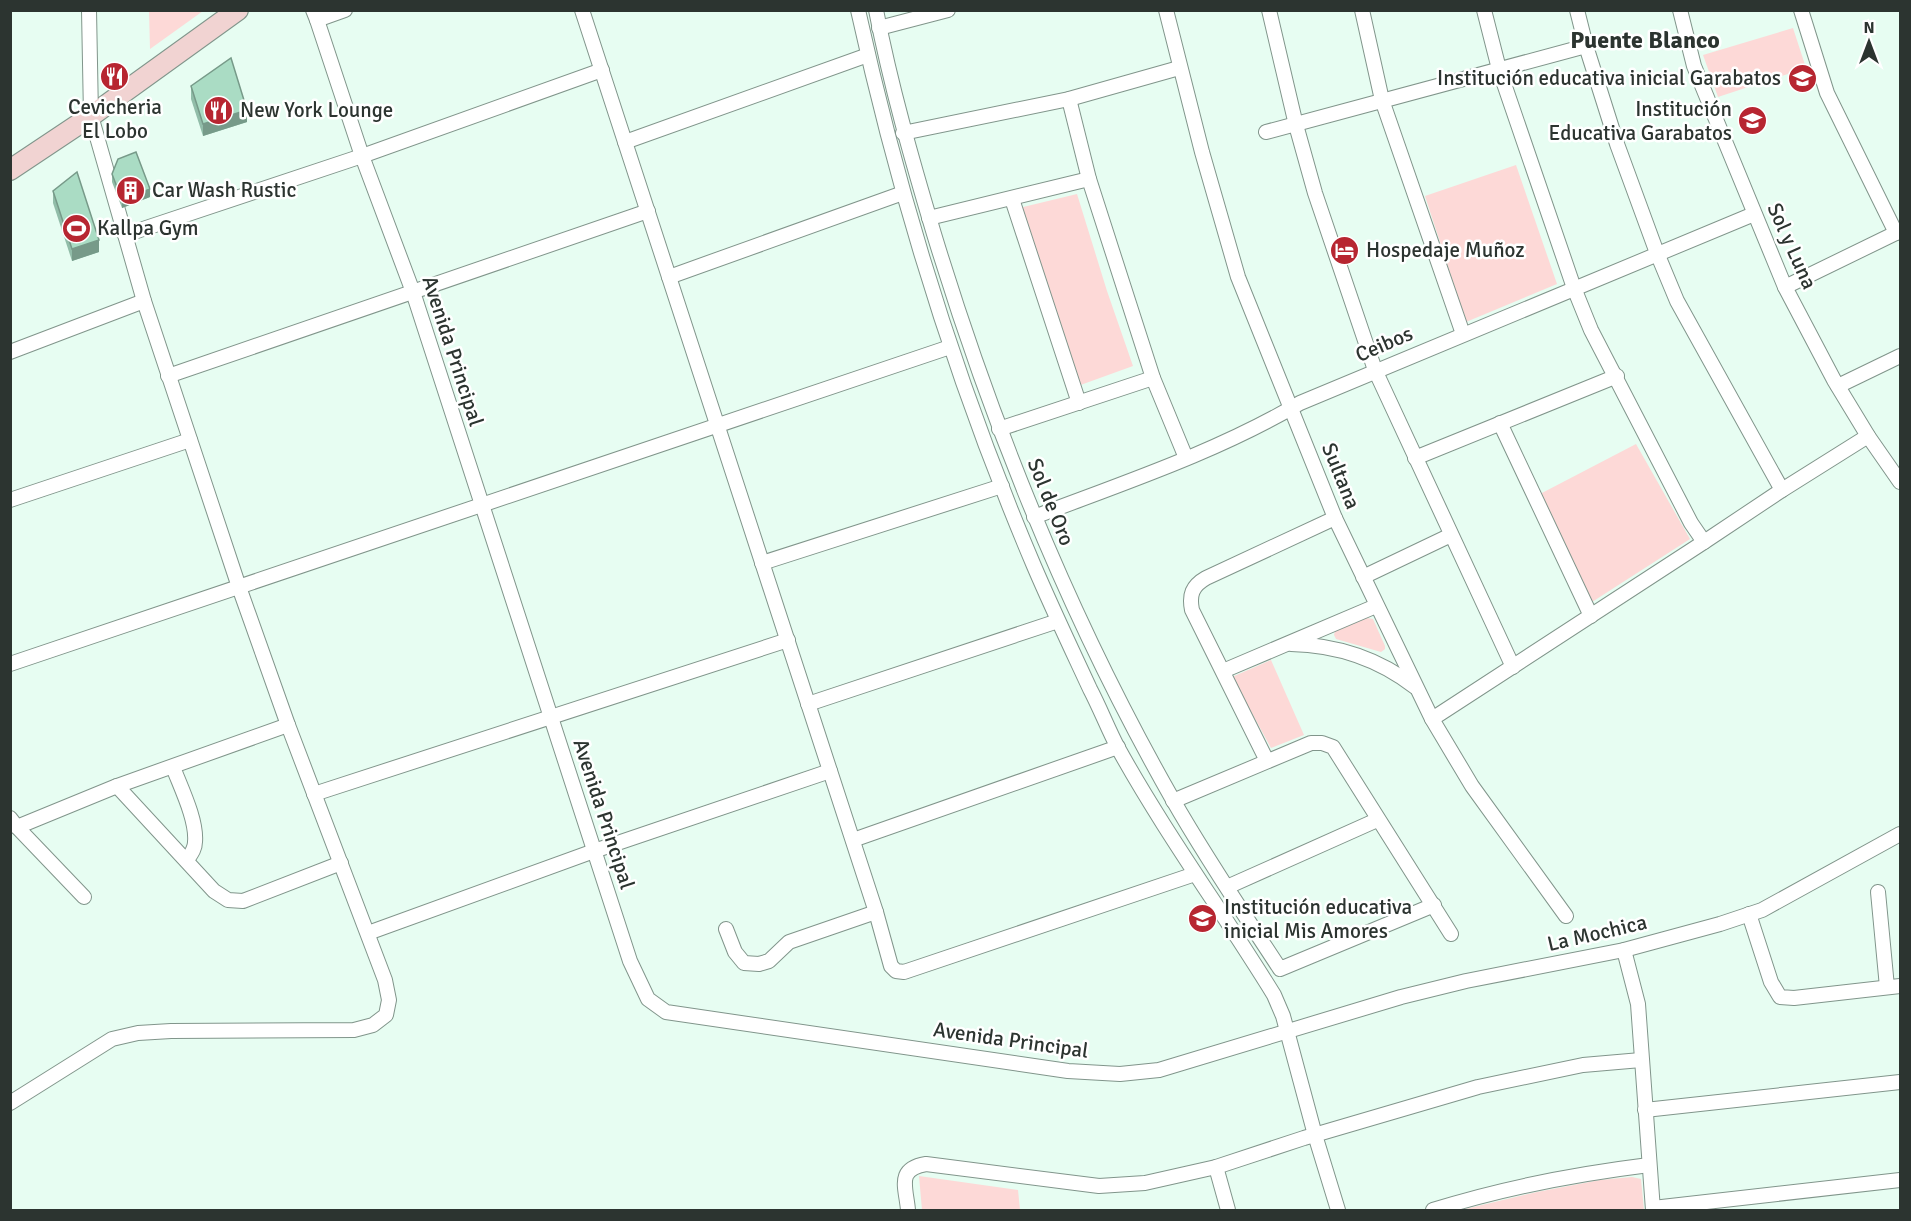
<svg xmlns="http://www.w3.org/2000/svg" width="1911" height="1221" font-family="Signika,sans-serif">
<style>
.green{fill:#fdd9d7}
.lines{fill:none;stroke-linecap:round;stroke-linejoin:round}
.minor-casing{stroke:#81958b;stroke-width:16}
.secondary-casing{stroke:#81958b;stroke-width:22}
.minor{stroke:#fff;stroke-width:14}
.secondary{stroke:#f1d3d2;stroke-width:20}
.wall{fill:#92bda9}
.shaded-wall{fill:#779a89}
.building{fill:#aadcc4;stroke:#779a89;stroke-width:1.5}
.labels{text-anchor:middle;stroke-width:5;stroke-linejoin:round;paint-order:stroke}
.poi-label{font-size:21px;fill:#2c3430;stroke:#fff;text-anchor:start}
.street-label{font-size:21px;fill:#2c3430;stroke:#fff}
.quarter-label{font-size:24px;font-weight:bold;fill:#2c3430;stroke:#fff}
</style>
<rect width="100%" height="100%" fill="#e7fdf2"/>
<g class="green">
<path d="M149,10H203V11L150,49Z"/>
<path d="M1793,28L1806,68L1718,97L1703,55Z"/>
<path d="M1516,165L1557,284L1466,322L1425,196Z"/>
<path d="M1077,194L1107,291L1133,366L1075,387L1015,209Z"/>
<path d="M1636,444L1690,539L1592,602L1540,494Z"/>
<path d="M1367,618L1373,619L1385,646V649L1381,652L1336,639L1334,635L1335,631Z"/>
<path d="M1271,660L1304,735L1271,748L1232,677Z"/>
<path d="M919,1176L1018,1190L1020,1210H922Z"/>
<path d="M1632,1177L1641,1179L1644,1210H1461L1537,1192L1600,1180Z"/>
</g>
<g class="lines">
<defs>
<g id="minor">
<path d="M313,10L317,20L345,10"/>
<path d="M582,10L876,912L891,966L896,971L904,972L1195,874"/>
<path d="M858,10C900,201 958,387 1034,566C1052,608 1071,648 1090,689C1100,708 1108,729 1118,748C1165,833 1223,912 1274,995L1283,1016L1315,1135L1338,1210"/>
<path d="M876,10C891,87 912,160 934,234C994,431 1071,621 1173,800C1206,858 1244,914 1280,969L1434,905"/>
<path d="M1166,10L1202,152L1238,277L1335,518L1432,719L1472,786L1566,916"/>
<path d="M1269,10L1296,125L1315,193L1375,370L1513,667"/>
<path d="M1362,10L1382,100L1463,334"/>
<path d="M1484,10L1499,69L1574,288L1591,330L1691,523L1704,542"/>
<path d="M1577,10L1586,46L1617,144L1657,253L1677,301L1782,490"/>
<path d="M1680,10L1694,66L1785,287L1834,380L1868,436L1900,482"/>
<path d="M1801,10L1827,93L1896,233"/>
<path d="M317,20L362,156L413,292L630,961L648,999L666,1012L1068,1071L1120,1074L1159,1070L1401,997L1466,981L1624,950L1720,924L1762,910L1900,834"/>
<path d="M879,28L948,10"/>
<path d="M1069,99L1089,179L1153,378L1186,458"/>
<path d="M1266,132L1586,46"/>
<path d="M903,133L1069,99L1179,68"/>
<path d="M625,142L868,55"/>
<path d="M1012,199L1079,403"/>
<path d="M929,218L1089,179"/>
<path d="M125,235L362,156L602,70"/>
<path d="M669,277L903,193"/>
<path d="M1785,287L1900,231"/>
<path d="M10,352L144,301"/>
<path d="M168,376L648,211"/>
<path d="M1838,386L1900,356"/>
<path d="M1500,423L1591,616"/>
<path d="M999,429L1153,378"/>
<path d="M1415,458L1617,376"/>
<path d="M10,500L190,440"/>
<path d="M1034,517C1123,483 1217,452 1300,403L1754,214"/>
<path d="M762,563L1002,486"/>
<path d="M1363,577L1451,535"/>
<path d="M1291,644C1337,645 1379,659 1415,687"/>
<path d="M10,664L950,347"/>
<path d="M1223,671L1376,606"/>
<path d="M808,704L1058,621"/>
<path d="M1432,719L1704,542L1782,490L1868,436"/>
<path d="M1267,761L1192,610C1189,595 1192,586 1206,578L1335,518"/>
<path d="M173,767C181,788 197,820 195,842C195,849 191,854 187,860"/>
<path d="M117,786L214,891L228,900L243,901L341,863"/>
<path d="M314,794L788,640"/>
<path d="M1173,801L1311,743H1322L1333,747L1451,934"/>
<path d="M10,818L17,827L84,897"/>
<path d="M17,827L117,786L288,725"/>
<path d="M853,840L1118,747"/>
<path d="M1227,887L1377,820"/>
<path d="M1878,892L1887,987"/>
<path d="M1749,914L1771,982L1780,997L1794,998L1900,986"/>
<path d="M726,929L735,952L744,963L759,964L769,961L789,942L876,912"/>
<path d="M368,933L594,851L830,771"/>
<path d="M1624,950L1638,1004L1653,1210"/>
<path d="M10,1103L112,1039L138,1033L171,1031L354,1030L373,1025L386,1015L389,1000L385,980L288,725L239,587L144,301L91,116L89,10"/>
<path d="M1645,1110L1900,1082"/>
<path d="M1216,1167L1228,1210"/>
<path d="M1653,1208L1900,1180"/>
<path d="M908,1210C906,1187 896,1169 926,1164L1099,1186L1145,1183L1216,1167L1304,1138L1478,1087L1583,1065L1641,1060"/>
<path d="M1433,1210C1503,1188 1576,1174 1649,1165"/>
</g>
<path id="secondary" d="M10,170L91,116L238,10"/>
</defs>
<use href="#minor" class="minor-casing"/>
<use href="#secondary" class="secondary-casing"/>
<use href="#minor" class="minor"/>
<use href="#secondary" class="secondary"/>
</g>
<g class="wall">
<path d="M191,86L247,122L203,136L191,99Z"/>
<path d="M112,174L150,197L122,208L112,182Z"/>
<path d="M53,191L99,252L72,261L53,203Z"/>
</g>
<g class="shaded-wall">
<path d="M247,110V122L203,136V124Z"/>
<path d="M150,189V197L122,208V200Z"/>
<path d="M99,240V252L72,261V249Z"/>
</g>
<g class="building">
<path d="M231,58L247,110L203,124L191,86Z"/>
<path d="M136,152L150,189L122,200L112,174L118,159Z"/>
<path d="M77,172L99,240L72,249L53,191Z"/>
</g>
<defs>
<symbol id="restaurant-disc" viewBox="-11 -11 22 22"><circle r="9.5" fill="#b72631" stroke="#fff"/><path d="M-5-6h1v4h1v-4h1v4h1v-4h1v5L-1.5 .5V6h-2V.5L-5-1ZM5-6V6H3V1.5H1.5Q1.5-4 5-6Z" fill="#fff"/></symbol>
<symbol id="school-disc" viewBox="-11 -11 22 22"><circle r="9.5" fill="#b72631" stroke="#fff"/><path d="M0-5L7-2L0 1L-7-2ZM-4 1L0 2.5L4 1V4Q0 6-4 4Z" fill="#fff"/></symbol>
<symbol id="building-disc" viewBox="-11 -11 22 22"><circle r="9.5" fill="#b72631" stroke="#fff"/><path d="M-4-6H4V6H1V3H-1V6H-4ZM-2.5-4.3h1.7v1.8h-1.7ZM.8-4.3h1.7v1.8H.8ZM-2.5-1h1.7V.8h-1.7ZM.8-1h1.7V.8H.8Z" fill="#fff"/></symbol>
<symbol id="stadium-disc" viewBox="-11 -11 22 22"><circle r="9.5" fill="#b72631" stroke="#fff"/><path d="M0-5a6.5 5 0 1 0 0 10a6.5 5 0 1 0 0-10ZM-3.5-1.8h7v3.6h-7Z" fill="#fff"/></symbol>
<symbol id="hotel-disc" viewBox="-11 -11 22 22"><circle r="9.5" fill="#b72631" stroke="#fff"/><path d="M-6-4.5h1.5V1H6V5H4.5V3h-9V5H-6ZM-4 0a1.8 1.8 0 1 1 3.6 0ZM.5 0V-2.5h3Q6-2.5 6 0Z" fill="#fff"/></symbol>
</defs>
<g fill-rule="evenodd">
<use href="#restaurant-disc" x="98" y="60" width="33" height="33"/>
<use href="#school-disc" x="1786" y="62" width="33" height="33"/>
<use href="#restaurant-disc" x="202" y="94" width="33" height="33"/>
<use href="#school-disc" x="1736" y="104" width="33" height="33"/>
<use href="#building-disc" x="114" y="174" width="33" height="33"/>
<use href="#stadium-disc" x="60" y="212" width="33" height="33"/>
<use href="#hotel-disc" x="1328" y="234" width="33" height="33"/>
<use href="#school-disc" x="1186" y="902" width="33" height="33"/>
</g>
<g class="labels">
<g class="poi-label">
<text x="1781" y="85" text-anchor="end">Institución educativa inicial Garabatos</text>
<text x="115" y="114" text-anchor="middle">Cevicheria<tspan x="115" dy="24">El Lobo</tspan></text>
<text x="1732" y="116" text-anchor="end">Institución<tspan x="1732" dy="24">Educativa Garabatos</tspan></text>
<text x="240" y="117">New York Lounge</text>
<text x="152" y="197">Car Wash Rustic</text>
<text x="97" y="235">Kallpa Gym</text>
<text x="1366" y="257">Hospedaje Muñoz</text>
<text x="1224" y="914">Institución educativa<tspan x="1224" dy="24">inicial Mis Amores</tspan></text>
</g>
<g class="street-label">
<text transform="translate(1792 246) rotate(66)" y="7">Sol y Luna</text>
<text transform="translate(1384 344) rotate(-23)" y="7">Ceibos</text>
<text transform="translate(453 351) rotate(72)" y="7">Avenida Principal</text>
<text transform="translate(1341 476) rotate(68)" y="7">Sultana</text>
<text transform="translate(1051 502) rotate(68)" y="7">Sol de Oro</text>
<text transform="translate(604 814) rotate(72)" y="7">Avenida Principal</text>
<text transform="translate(1597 933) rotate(-13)" y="7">La Mochica</text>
<text transform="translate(1011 1040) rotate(8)" y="7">Avenida Principal</text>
</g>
<g class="quarter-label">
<text x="1645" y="48">Puente Blanco</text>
</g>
</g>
<rect width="1911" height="1221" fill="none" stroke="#2c3430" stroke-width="24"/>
<g transform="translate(1869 42)" stroke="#ffffff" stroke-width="4.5" paint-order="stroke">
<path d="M0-4.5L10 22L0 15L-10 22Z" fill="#2c3430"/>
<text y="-9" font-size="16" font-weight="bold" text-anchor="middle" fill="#2c3430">N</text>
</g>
</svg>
